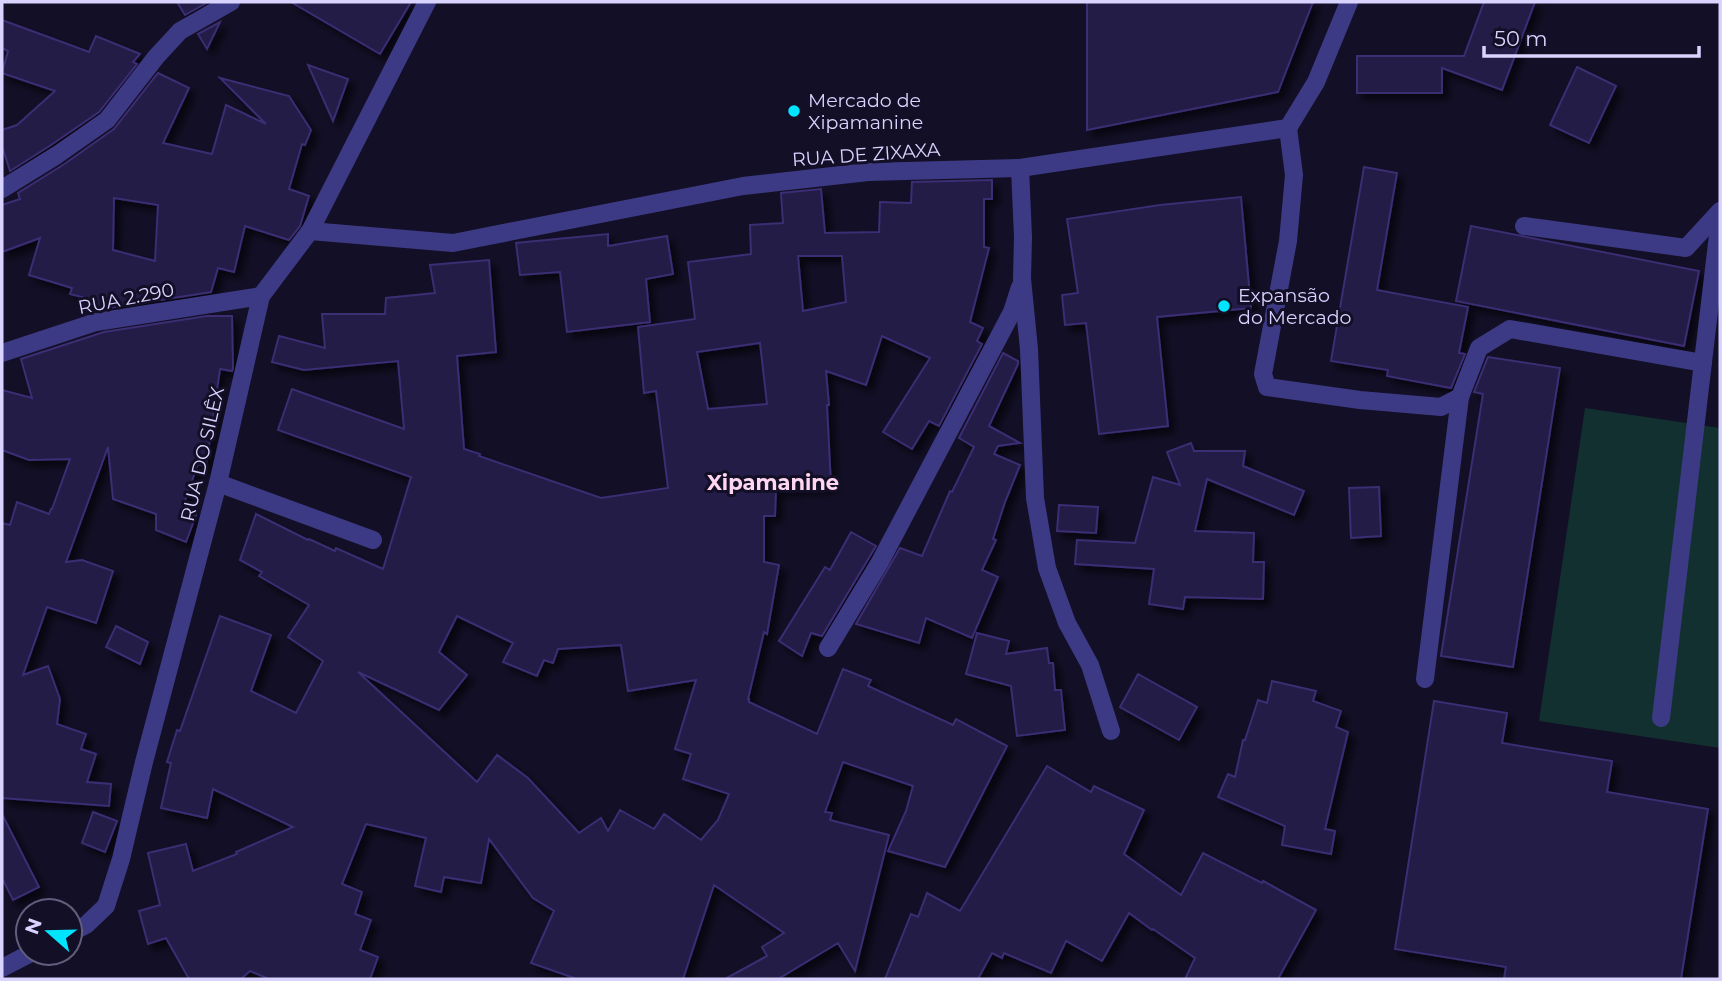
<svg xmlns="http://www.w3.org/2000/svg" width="1722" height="981" font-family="Montserrat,sans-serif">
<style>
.green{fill:#12302f}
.building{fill:#241b47;stroke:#3b2d73;stroke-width:2;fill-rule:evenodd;filter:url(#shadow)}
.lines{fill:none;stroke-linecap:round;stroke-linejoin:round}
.minor{stroke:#3d3a85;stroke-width:18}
.poi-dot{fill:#00e5ff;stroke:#130f26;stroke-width:2.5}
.labels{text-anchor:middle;stroke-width:6;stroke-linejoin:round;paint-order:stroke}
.poi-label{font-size:19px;fill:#d9d4ff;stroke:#130f26;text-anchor:start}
.street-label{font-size:19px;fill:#d9d4ff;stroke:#130f26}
.neighbourhood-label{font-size:21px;font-weight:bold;fill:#ffd6f0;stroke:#130f26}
</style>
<defs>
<filter id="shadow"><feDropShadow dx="6" dy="6" stdDeviation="3.5" flood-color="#0009"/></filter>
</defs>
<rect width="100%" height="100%" fill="#130f26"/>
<path class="green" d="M1585,408L1720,428V748L1539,721Z"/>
<g class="building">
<path d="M177,2H208L185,15Z"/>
<path d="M291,2H411L380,54Z"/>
<path d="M1087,2H1313L1278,92L1087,130Z"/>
<path d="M1484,2H1535L1502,90L1442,68V93H1357V56H1464Z"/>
<path d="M2,20L89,52L96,36L140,54L133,62L137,64L99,112L51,145L10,171L2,146V130L17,125L55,91L2,73L8,51L2,48Z"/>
<path d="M220,22L207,49L198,34Z"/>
<path d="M308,65L348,79L333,121Z"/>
<path d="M1577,67L1616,86L1589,143L1550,125Z"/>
<path d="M158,73L189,88L163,143L212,154L226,105L266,124L220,78L289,96L311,130L305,145L302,144L289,189L309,196L300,226L289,240L245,226L234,272L218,268L211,292L97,310L94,300L70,294L72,288L29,275L40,238L2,252V205L20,199L18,193L63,165L114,129ZM114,198L158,205L155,261L113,250Z"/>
<path d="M1364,167L1397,173L1377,290L1468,307L1459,353L1465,354L1451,388L1387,376L1388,370L1331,361Z"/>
<path d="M992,180V199H984V247L989,248L970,322L983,328L977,341L982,344L939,426L929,421L912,449L883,432L930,358L882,336L866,385L826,371L829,405H827L831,486L776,490L775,516H764V562L779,565L767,634L764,632L748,699H749V702L817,734L843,669L871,680L868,686L953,725L956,719L1007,746L945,867L888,851L906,811L913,786L843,762L825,812L832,813L830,820L889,835L855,971L838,943L778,979H725L767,956L762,947L784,933L714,885L683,979H577L531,963L554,911L533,898L489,839L481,883L444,877L441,892L415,886L426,838L366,824L342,884L362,892L355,914L371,920L360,950L378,957L370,979H269L250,971L241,979H189L166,938L148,944L139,911L160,905L148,853L186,844L193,871L237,854L236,852L293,827L213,789L207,818L161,808L171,763L167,762L177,730L180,731L220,616L271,635L251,691L296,713L323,661L288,637L309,605L259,576L262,572L240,560L256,514L308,540L309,539L335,551L336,548L383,569L411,477L278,430L292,389L404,429L398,361L304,370L272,362L279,336L325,348L322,314H385L386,298L435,293L430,265L489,260L496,352L457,356L464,449L480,454L479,456L601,498L668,488L656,391L644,393L638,327L695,319L688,262L751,254L750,225L783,223L781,193L821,189L825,233L879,232L880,202L911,203L912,182ZM798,256H842L846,302L803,311ZM760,343L767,404L708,409L697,352ZM457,616L513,643L503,662L537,676L544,660L553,663L558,649L621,645L628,691L696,680L675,749L691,754L683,779L729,794L718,820L701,840L664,814L654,829L620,810L608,831L601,818L579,833L528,778L497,755L477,782L358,672L439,710L467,675L439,652Z"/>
<path d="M1241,197L1251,308L1157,317L1168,426L1099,434L1086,323L1065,325L1062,295L1078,293L1067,219L1160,205Z"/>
<path d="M1471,226L1699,271L1684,346L1456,301Z"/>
<path d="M608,234V246L667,236L673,274L646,279L650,322L567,332L560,272L520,275L516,243Z"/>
<path d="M207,316H232L233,368L232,371L220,369L206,467L198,464L182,509L196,515L186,542L156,530V514L113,499L108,447L66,562L82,560L113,571L96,623L47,607L23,675L48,666L60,699L57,724L86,734L81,749L96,754L87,782L111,784L109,806L2,798V523L10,525L17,502L49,514L51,509H52L70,459L29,460L2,450V390L32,398L21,359L104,332Z"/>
<path d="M1003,353L1018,361V364L989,426L1020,443L998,446L994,454L1020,465L1005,502L993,539L996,540L982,570L998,577L972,638L926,618L919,643L856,624L900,548L922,556L950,491L952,492L974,447L959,438Z"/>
<path d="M1488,357L1560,368L1513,667L1441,656L1483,394L1474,392Z"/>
<path d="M1191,443L1194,451H1245L1243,466L1304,491L1294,515L1207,479L1195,531L1254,533L1253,562H1264L1263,599L1185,597L1183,609L1149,604L1154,569L1075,564L1077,540L1135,543L1153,477L1180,485L1167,452Z"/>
<path d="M1379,487L1381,536L1351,538L1349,488Z"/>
<path d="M1059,505L1098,507L1096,533L1057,531Z"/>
<path d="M851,532L876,546L822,636L811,633L802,656L779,641L825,567L830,570Z"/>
<path d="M116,626L148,642L140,664L106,647Z"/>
<path d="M977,633L1009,641L1006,654L1047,648L1049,663H1053L1055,690H1061L1065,730L1017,736L1011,686L966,674Z"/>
<path d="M1138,674L1197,707L1179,740L1120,707Z"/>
<path d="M1272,681L1316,691L1313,701L1341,711L1336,727L1348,732L1325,829L1335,831L1331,854L1282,845L1285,826L1218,797L1228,774L1235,777L1243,740H1245L1258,700L1267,703Z"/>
<path d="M1434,701L1507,713L1502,743L1612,761L1607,792L1708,809L1681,979H1504L1506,967L1395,949Z"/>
<path d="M1047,766L1091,792L1094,786L1144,810L1124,854L1181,895L1203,853L1262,883L1263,881L1316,910L1278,979H1185L1195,958L1153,929L1152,930L1129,913L1102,961L1066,941L1051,973L1004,953L1002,958L992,953L978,979H885L911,914L918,917L927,893L960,911Z"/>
<path d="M93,812L117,821L105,852L82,843Z"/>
<path d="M2,814L39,887L13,900L2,878Z"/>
</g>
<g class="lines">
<g class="minor">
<path d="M1288,128L1294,175L1288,241L1263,374L1267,387L1360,400L1441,407L1460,397L1479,348L1510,329L1703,363"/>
<path d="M1020,168L1023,237L1022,279L1029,349L1035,498L1047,568L1067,623L1090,665L1111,731"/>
<path d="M2,189L57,155L107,120L156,57L180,31L231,2"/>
<path d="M1524,226L1686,248L1720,211"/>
<path d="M310,231L453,243L743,186L868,172L1020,168L1288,128L1316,82L1349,2"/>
<path d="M2,353L96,322L261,296"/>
<path d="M218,483L373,540"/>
<path d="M828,648L880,562L1012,312L1020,287"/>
<path d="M1425,679L1460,397"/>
<path d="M1661,718L1720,218"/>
<path d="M70,933L86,925L106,906L121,859L144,762L218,483L261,296L310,231L427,2"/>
<path d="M2,968L31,953"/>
</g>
</g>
<g class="poi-dot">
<circle cx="794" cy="111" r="7"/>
<circle cx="1224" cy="306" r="7"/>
</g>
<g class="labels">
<g class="poi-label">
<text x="808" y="107">Mercado de<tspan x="808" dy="22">Xipamanine</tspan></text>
<text x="1238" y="302">Expansão<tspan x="1238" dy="22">do Mercado</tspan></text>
</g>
<g class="street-label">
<text transform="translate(866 154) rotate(-4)" y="7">RUA DE ZIXAXA</text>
<text transform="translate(126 298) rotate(-11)" y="7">RUA 2.290</text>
<text transform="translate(202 454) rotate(-77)" y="7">RUA DO SILÊX</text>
</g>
<g class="neighbourhood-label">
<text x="773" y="490">Xipamanine</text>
</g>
</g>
<rect width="1722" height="981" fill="none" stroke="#d9d4ff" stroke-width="7"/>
<g transform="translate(49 932) rotate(290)"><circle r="33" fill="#130f26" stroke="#625e7d" stroke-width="2"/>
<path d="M0-5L12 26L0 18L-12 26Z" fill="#00e5ff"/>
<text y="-10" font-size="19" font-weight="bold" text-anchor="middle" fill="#d9d4ff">N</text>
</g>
<path d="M1484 46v10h215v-10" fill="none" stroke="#d9d4ff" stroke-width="3.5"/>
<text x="1494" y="46" font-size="21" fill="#d9d4ff" stroke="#130f26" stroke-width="5" paint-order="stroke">50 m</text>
</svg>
